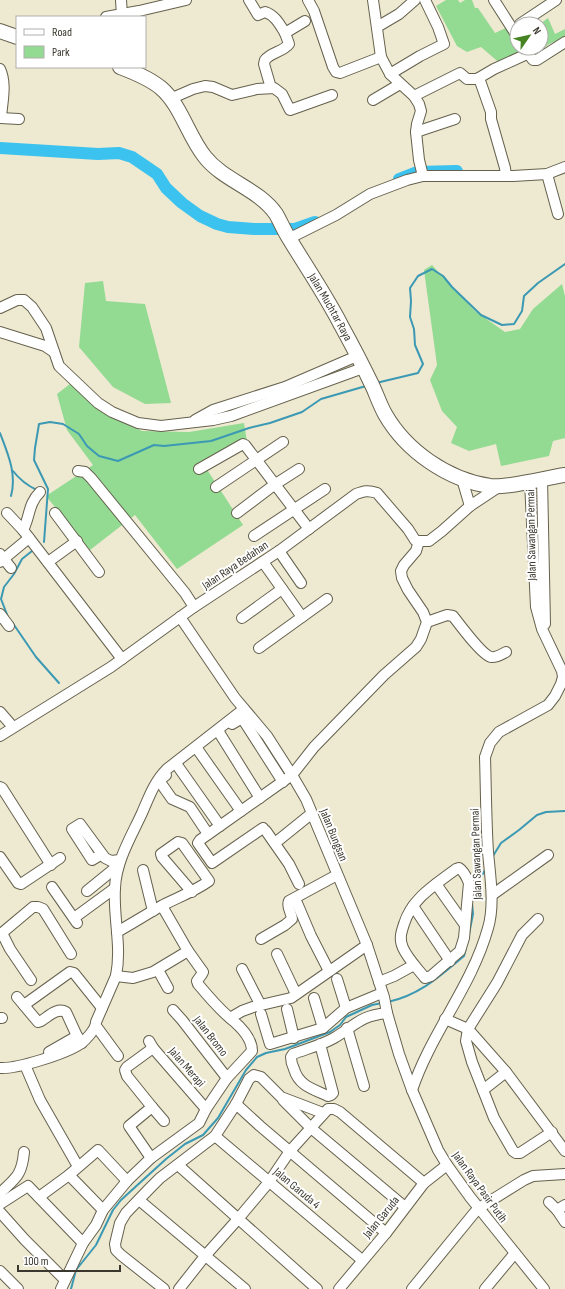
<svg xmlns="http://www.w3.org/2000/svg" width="565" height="1289" font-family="'Sofia Sans Condensed',sans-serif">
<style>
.green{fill:#93da93}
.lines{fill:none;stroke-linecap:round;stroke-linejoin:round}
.stream{stroke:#3b99b4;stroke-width:2}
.river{stroke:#3bc2ee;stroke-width:12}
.minor-casing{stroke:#65614d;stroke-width:12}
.highway-casing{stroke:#65614d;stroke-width:16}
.minor{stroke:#fff;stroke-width:10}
.highway{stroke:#fff;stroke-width:14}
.labels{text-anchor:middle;stroke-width:4;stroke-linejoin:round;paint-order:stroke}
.street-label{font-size:12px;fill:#3a382e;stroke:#fff}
</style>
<rect width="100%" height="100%" fill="#eee9d1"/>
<g class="green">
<path d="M446,0H458L460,3L465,0H472L475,8H478L495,33L508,27L517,44V48H519L522,54L502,65L481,47L467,52L457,46L436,6Z"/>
<path d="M548,18L555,34L565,29V45L559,40L549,44L535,55L528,48H541L540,24Z"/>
<path d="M432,265L475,311L505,332L520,329L533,309L562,284L565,296V438L553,441L549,456L501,466L496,444L469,451L451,443L457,427L442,411L430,380L437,365L424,270Z"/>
<path d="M103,281L106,301L145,304L171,403L145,404L113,387L79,347L85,283Z"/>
<path d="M75,380L103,413L142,431L189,432L244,423L247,442L206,468L243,525L177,569L135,515L90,550L46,496L93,465L67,430L57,394Z"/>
</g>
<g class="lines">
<g class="stream">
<path d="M376,383L418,373L423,364L415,345L414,329L410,317L411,301L410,288L418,276L432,269L443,276L452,287L481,315L502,325L514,324L522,311L524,296L538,283L565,264"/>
<path d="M0,433C8,454 17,474 11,496"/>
<path d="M13,471C20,480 26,485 37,490"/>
<path d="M44,542L48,489L34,460L35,448L39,424L50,422L63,424L79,434L87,446L99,456L118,461L154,445L164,446L211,441L249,428L270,423L302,412L321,399L366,386"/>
<path d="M8,617L1,599L4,587L14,574L22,559L32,551"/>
<path d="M12,622L36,657L59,683"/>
<path d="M493,856L501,843L519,830L537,815L546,812L565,811"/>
<path d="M472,897L477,884L486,868"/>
<path d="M469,934L473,914L472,903"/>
<path d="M388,1002C420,995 440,976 464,956L466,948"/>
<path d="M71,1289L76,1270L96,1245L113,1210L121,1200L166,1159L185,1144L203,1135L218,1118L246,1070L257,1057L266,1053L285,1049L330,1032L340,1025L346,1017L372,1005L382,1003"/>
</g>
<g class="river">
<path d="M0,148L98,154L119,153L132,157L157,174L166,188L182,203L200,216L217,224L228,227L254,229H295L315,222"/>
<path d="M399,179L417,172L457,171"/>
</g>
<defs>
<g id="minor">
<path d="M121,0L122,15"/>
<path d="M249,0L258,15L265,12C275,15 280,25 285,33L305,21"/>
<path d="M308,0L314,11L333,67L336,72L340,73L381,57"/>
<path d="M373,0L381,57L390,74L414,96L419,104L421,111L417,124L416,132L419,160L423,176"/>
<path d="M494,0L517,36"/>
<path d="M106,17L139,11L186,0"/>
<path d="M520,24L556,0"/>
<path d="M377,27L399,14L415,0"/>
<path d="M524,48L533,60H537L565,42"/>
<path d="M0,69C7,84 2,102 1,118"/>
<path d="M390,74L420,56L444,44L438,27L425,0"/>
<path d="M479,78L491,112V119L505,168L506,176"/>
<path d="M271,88L264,64L265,60C271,52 283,52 289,44L285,33"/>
<path d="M414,96L460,73L467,79H477L494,69L527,54"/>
<path d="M170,99L193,89L205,86L213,87L232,95L257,89L274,88L282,94L290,110L332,95"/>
<path d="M373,100L400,84"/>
<path d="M0,118L19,119"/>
<path d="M416,132L455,119"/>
<path d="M547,174L558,214"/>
<path d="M290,238L336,215L370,194L407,180L423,176H513L547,174L565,167"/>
<path d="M0,308L17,300H24L32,307L46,328L59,366L98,403L112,412L138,423L161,426L213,420L231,416L363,368"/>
<path d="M0,332L45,346L54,352"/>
<path d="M195,420L213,410L285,387L357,356"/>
<path d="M199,469L243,444L245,445L309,529"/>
<path d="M78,471L85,472L91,478L185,593L194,607"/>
<path d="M542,478L545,624"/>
<path d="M462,479L470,506"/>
<path d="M216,487L283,442"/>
<path d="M7,513L23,530L122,659"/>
<path d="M55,513L99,572"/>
<path d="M237,513L274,485L299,469"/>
<path d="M23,530C30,517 28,504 40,492"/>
<path d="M254,536L325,489"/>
<path d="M279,551L301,583"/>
<path d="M0,554L11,568"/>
<path d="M0,562L29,538"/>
<path d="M48,562L77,541"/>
<path d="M0,614L9,626"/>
<path d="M180,617L235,698L267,736L292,775L306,799L367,945L384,997L387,1013L399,1054L412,1090L438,1150L447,1165L470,1197L544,1289"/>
<path d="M302,617L327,599"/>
<path d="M242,618L282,589"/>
<path d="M427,622L447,615L453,616C460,625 482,655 491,657C496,658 502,654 506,652"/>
<path d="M259,648L302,617L263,562"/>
<path d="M0,712L13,727"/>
<path d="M232,724L242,718L283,782"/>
<path d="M220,734L260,798"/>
<path d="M0,736L111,667L194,607L279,551L356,494C364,491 368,490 377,493L408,529L415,540L419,541H429L442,531L470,506L500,486"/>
<path d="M198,750L241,811"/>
<path d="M177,765L220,826"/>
<path d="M166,775L161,779L160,782L172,799L190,807L208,834"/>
<path d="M0,787L2,788L51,865"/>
<path d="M263,828L212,863L198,843L200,840L292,775L314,747L384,675L416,647L421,639L427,622L423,612L408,590L402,578L401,571L404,565L416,551L419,541"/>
<path d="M266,831L289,864L299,884"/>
<path d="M275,843L311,814"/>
<path d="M102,854L92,860L72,829L80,824L105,858L111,861L120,860"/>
<path d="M0,857L18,883L21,884L60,858"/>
<path d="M459,868C464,871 467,878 469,883L464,938L460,951L431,976L425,978C418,969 408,959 403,948C399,939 401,933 404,924C412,898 435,885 456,869Z"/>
<path d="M143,870L153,911"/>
<path d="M436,884L465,925"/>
<path d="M52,887L77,923"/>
<path d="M87,891L119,865"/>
<path d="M492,895L548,855"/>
<path d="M297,903L311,936L329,971"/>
<path d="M413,906L450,961"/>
<path d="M74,918L115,888"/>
<path d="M538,919L522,935L497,983L468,1029L466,1041L472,1062L494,1118L513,1151L516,1153H520L552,1132"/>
<path d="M117,932C133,923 147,914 163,905C179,897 195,891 209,881L182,843L178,842L161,854L162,857L192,892"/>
<path d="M2,933L33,907H38L43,909L71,954"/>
<path d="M0,934L2,933L10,949L31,980"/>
<path d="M261,939L285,925L292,919C292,913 286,907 289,901L337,875"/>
<path d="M188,951L203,972L202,974L197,981L198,984C208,996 218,1008 230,1018"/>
<path d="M277,954L296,994"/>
<path d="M242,969L260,1004"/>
<path d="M158,970L168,988"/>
<path d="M116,976L133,978L153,972L188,951L162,906"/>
<path d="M337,979L346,1008"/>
<path d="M379,982L394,976L414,965"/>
<path d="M17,997L38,1022L41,1021C48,1017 57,1007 66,1012L77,1036L82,1043"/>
<path d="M314,998L323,1028"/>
<path d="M24,1005L70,972L74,973L102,1008"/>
<path d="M287,1009L294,1038"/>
<path d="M173,1010L182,1020L227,1078"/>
<path d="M261,1014L270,1044L323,1028L346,1008L382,993"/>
<path d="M0,1018H2"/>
<path d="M445,1019L468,1029L506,1072L565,1151"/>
<path d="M96,1026L118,1056"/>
<path d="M347,1028L364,1086"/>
<path d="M149,1041L153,1048L206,1109"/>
<path d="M320,1044L333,1093L331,1095L328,1096C313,1089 299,1086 294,1069C292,1065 291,1061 291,1057L293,1054C306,1049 322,1045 334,1038C356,1025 359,1016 387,1013"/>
<path d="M49,1052L77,1036"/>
<path d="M25,1065L40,1100L76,1163"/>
<path d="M0,1068C17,1069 65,1054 80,1044C86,1040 96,1029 96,1022L116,976C122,946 113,917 115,888C116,861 131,837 142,813C149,797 154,782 167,769L244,709"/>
<path d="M412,1090C431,1033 472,986 488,928C495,905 490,875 488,852C486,820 486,789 485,757L490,743L499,732L548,705L555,696L561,684L563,677L562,671L542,629L536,607L530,481"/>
<path d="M483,1090L506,1072"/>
<path d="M283,1100L311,1128L405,1207"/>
<path d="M236,1104L260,1126L386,1233"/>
<path d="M152,1107L164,1121"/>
<path d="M215,1136L362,1260"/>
<path d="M151,1158L129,1126L152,1107L127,1076L125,1070L127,1067L153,1048"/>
<path d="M178,1165L317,1289"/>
<path d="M69,1175L103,1210"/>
<path d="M0,1193C16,1178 22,1175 24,1152"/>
<path d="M39,1197L69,1175L98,1150L127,1181"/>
<path d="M139,1200L245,1289"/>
<path d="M549,1202L557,1210"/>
<path d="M0,1204L28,1186L83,1243L96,1225L103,1210L127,1181L151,1158L199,1123L206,1109L227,1078L252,1051C252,1038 240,1026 230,1018L242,1011L253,1007L291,998L367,945"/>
<path d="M565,1205L557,1210L565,1222"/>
<path d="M0,1212L25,1240L65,1280"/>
<path d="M0,1271L18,1289"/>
<path d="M61,1289L83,1243"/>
<path d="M164,1289L121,1255L116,1250L115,1244L120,1223L126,1213L150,1188L160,1178L215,1136L236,1104L249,1079L254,1075L261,1077L281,1097L323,1113"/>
<path d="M179,1289L205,1256L238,1219L269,1182L290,1151L328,1109H334L340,1112L424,1183"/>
<path d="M339,1289L386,1233L424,1183L447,1165"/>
<path d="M412,1289L475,1212L479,1208L524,1180L533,1176L565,1174"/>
<path d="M485,1289L515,1253"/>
</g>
<g id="highway">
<path d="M0,31L17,37"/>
<path id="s1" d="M120,67C133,72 149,78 161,88C181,105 188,136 205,157C224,181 259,189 276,214C280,221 283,228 287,235C305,265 325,294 341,325C352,345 363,366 373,387C377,396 380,405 385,414C406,451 448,480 490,486C509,488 545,478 565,475"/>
</g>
</defs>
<use href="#minor" class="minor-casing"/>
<use href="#highway" class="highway-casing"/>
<use href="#minor" class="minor"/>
<use href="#highway" class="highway"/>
</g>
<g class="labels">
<g class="street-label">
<text dy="4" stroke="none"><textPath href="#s1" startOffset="328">Jalan Muchtar Raya</textPath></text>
<text transform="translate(531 535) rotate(-91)" y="4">Jalan Sawangan Permai</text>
<text transform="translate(235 565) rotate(-34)" y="4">Jalan Raya Bedahan</text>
<text transform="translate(334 835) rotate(68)" y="4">Jalan Bungsan</text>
<text transform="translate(476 854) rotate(-92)" y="4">Jalan Sawangan Permai</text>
<text transform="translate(211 1036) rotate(52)" y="4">Jalan Bromo</text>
<text transform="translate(187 1067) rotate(49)" y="4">Jalan Merapi</text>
<text transform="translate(480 1187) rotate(54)" y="4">Jalan Raya Pasir Putih</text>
<text transform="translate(297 1188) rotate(40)" y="4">Jalan Garuda 4</text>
<text transform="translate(381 1217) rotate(-51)" y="4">Jalan Garuda</text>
</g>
</g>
<rect x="16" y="16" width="130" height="52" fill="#ffffff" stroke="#b0afab"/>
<rect x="24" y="29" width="20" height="6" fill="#ffffff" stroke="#b0afab"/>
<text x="52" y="36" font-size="12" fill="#3a382e">Road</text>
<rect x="24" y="46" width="20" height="12" fill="#93da93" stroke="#b0afab"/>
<text x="52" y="56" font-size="12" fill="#3a382e">Park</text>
<g transform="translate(529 36) rotate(56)"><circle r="19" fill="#ffffff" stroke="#b0afab"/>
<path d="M0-3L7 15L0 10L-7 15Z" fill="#458323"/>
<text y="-6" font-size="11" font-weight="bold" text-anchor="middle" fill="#3a382e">N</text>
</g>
<path d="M18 1265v6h102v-6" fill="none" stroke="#3a382e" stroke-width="2"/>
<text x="24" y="1265" font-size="12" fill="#3a382e" stroke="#ffffff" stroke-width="3" paint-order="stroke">100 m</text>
</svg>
